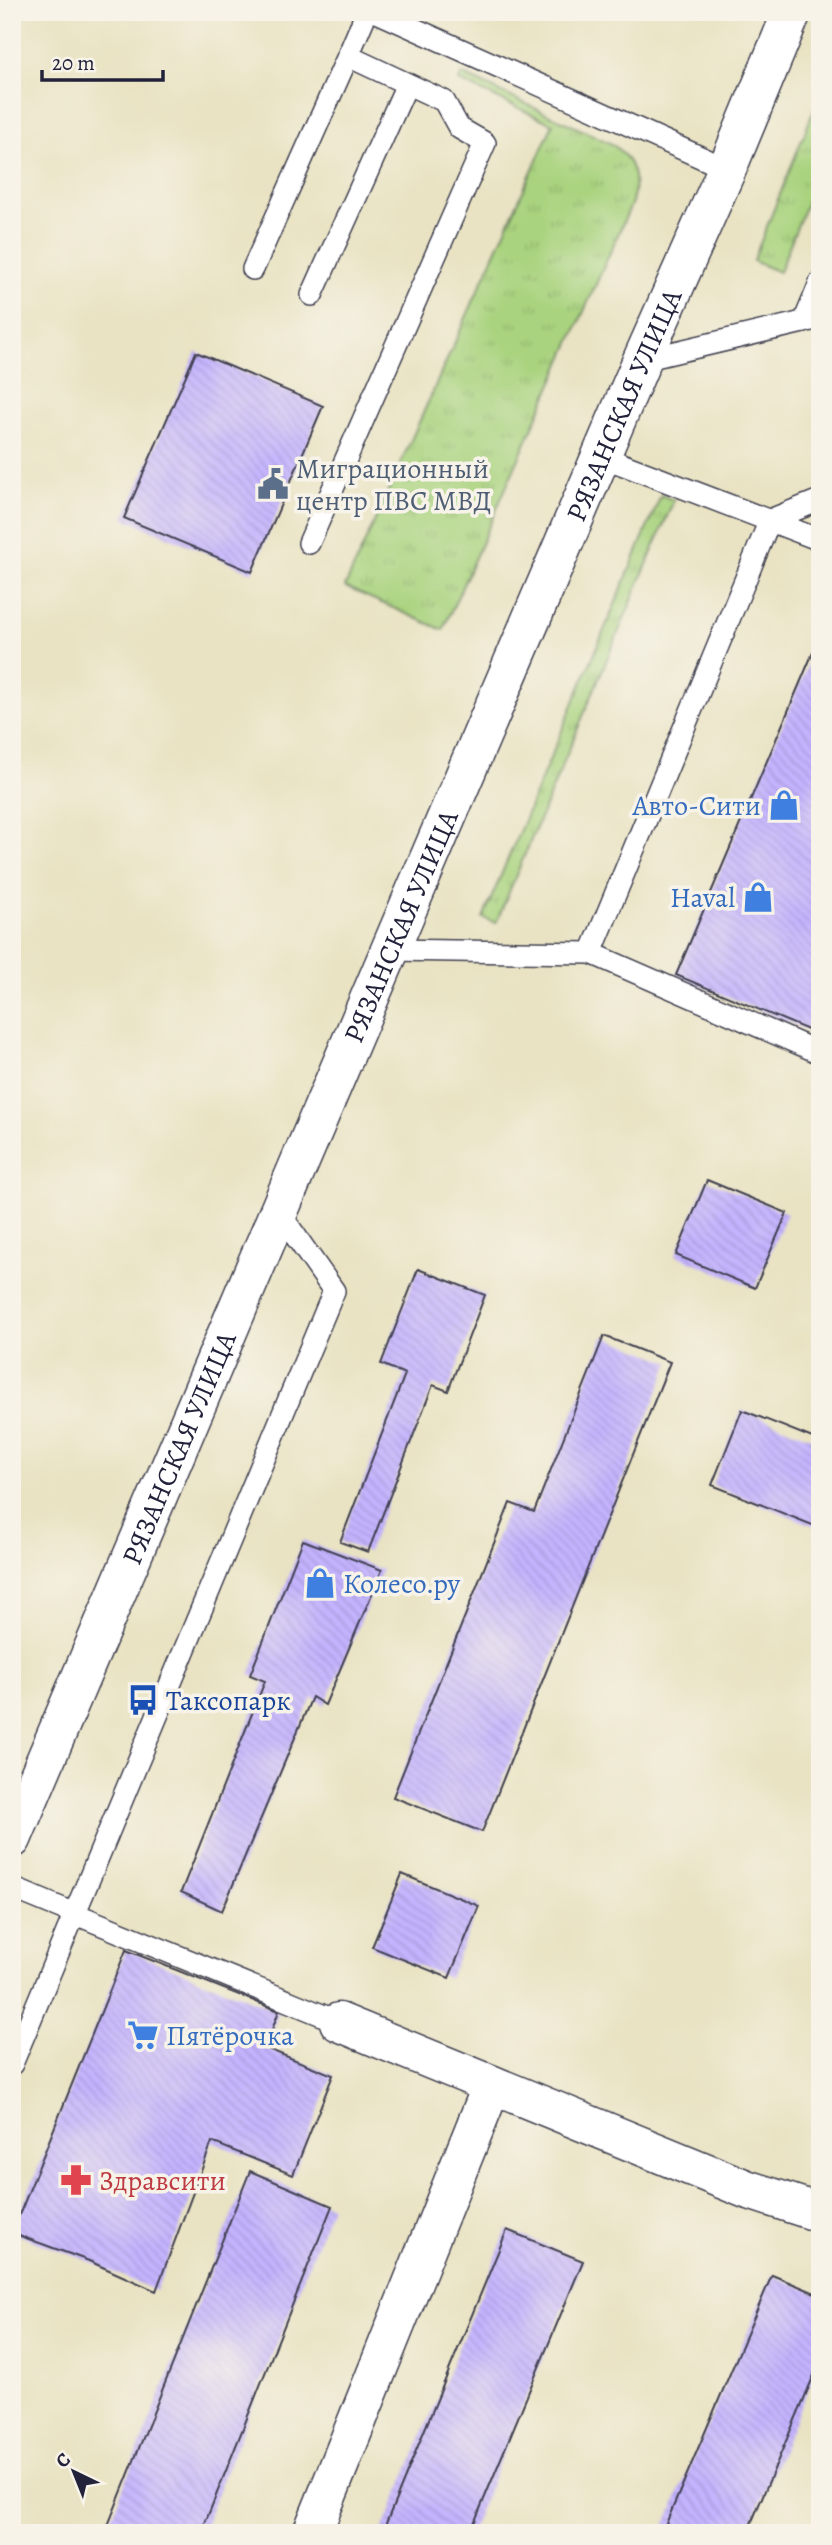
<svg xmlns="http://www.w3.org/2000/svg" width="832" height="2545" font-family="Alegreya,serif">
<style>
.grass{fill:url(#grass-tufts);stroke:#667a5c;stroke-width:2}
.building{fill:url(#building-back-hatch)}
.lines{fill:none;stroke-linecap:round;stroke-linejoin:round}
.service-casing{stroke:#403f4f;stroke-width:24}
.minor-casing{stroke:#403f4f;stroke-width:41}
.primary-casing{stroke:#403f4f;stroke-width:41}
.service{stroke:#fff;stroke-width:21}
.minor{stroke:#fff;stroke-width:38}
.primary{stroke:#fff;stroke-width:38}
.labels{text-anchor:middle;stroke-width:7;stroke-linejoin:round;paint-order:stroke}
.street-label{font-size:28px;fill:#22223b;stroke:#f7f3e8}
.service-label{font-size:28px;fill:#4e5e75;stroke:#f7f3e8;text-anchor:start}
.shop-label{font-size:28px;fill:#366cbe;stroke:#f7f3e8;text-anchor:end}
.transit-label{font-size:28px;fill:#164399;stroke:#f7f3e8;text-anchor:start}
.health-label{font-size:28px;fill:#be3a42;stroke:#f7f3e8;text-anchor:start}
</style>
<defs>
<pattern id="grass-tufts" width="24" height="20" patternUnits="userSpaceOnUse" patternTransform="scale(1.75)"><rect width="24" height="20" fill="#a9d37e"/><path d="M3 7l-1-3M5 7V3M7 7l1-3M15 17l-1-3M17 17v-4M19 17l1-3" fill="none" stroke="#91b56e"/></pattern>
<pattern id="building-back-hatch" width="6" height="6" patternUnits="userSpaceOnUse" patternTransform="scale(1.75)"><rect width="6" height="6" fill="#c4b3fe"/><path d="M-1 5l2 2M0 0l6 6M5-1l2 2" fill="none" stroke="#a89adb"/></pattern>
</defs>
<rect width="100%" height="100%" fill="#f7f3e8"/>
<filter id="ink" filterUnits="userSpaceOnUse"><feTurbulence type="fractalNoise" baseFrequency=".0143" numOctaves="2"/><feDisplacementMap in="SourceGraphic" scale="14" xChannelSelector="R" yChannelSelector="G"/><feConvolveMatrix kernelMatrix="1 2 1 2 8 2 1 2 1" color-interpolation-filters="sRGB"/></filter>
<filter id="wash" filterUnits="userSpaceOnUse"><feTurbulence type="fractalNoise" baseFrequency=".00686" numOctaves="4" result="noise"/><feDisplacementMap in="SourceGraphic" scale="28" xChannelSelector="R" yChannelSelector="G"/><feGaussianBlur stdDeviation="1.57" result="paint"/><feColorMatrix in="noise" values="0 0 0 0 0 0 0 0 0 0 0 0 0 0 0 0 0 1.4 0 .05"/><feComposite in="paint" operator="in"/></filter>
<g filter="url(#wash)">
<rect width="100%" height="100%" fill="#e9e3c3"/>
<g class="grass">
<path d="M462,74L612,144C634,160 639,179 631,205L443,630L345,587L553,124L459,81Z"/>
<path d="M820,95V169L779,272L753,261Z"/>
<path d="M661,495L674,500L496,923L483,918Z"/>
</g>
<g id="blocks">
<g class="building">
<path d="M196,352L323,406L252,572L124,518Z"/>
<path d="M820,636V1035L676,975Z"/>
<path d="M707,1180L787,1213L755,1288L676,1255Z"/>
<path d="M418,1269L485,1295L448,1391L433,1385L368,1552L340,1542L405,1374L381,1364Z"/>
<path d="M604,1336L670,1362L482,1832L393,1797L510,1503L534,1512Z"/>
<path d="M742,1410L820,1441V1528L712,1485Z"/>
<path d="M303,1540L382,1570L325,1705L312,1697L222,1911L181,1892L265,1681L250,1675Z"/>
<path d="M402,1874L479,1906L449,1978L372,1947Z"/>
<path d="M126,1950L279,2011L265,2048L333,2075L293,2175L212,2142L156,2291L89,2261L12,2233Z"/>
<path d="M250,2171L332,2206L201,2533H105Z"/>
<path d="M507,2230L583,2261L470,2533H382Z"/>
<path d="M772,2275L820,2295V2361L747,2533H662Z"/>
</g>
</g>
</g>
<g filter="url(#ink)">
<use href="#blocks" fill-opacity="0" stroke="#403f4f" stroke-width="2"/>
<g class="lines">
<defs>
<g id="service">
<path d="M377,12L727,169"/>
<path d="M253,269L348,56"/>
<path d="M312,295L407,84"/>
<path d="M804,322L820,283"/>
<path d="M642,360L820,318"/>
<path d="M603,457L820,540"/>
<path d="M309,543L485,143L459,128L444,101L348,56L365,16L369,12"/>
<path d="M390,950L591,953L820,1053"/>
<path d="M591,953L770,520L820,500"/>
<path d="M12,1888L339,2022"/>
<path d="M12,2064L334,1291L278,1211"/>
</g>
<g id="minor">
<path d="M339,2022L746,2189L820,2213"/>
<path d="M312,2533L492,2085"/>
</g>
<g id="primary">
<path id="s1" d="M12,1839L390,950L642,360L727,169L792,12"/>
</g>
</defs>
<use href="#service" class="service-casing"/>
<use href="#minor" class="minor-casing"/>
<use href="#primary" class="primary-casing"/>
<use href="#service" class="service"/>
<use href="#minor" class="minor"/>
<use href="#primary" class="primary"/>
</g>
</g>
<defs>
<symbol id="civic-bare" viewBox="-9 -9 18 18"><path d="M-.6-6.5H3V-4.5H.6V-3L4-1V1h2V6H-6V1h2V-1L-.6-3ZM-1.2 2.5V6h2.4V2.5Z" fill="#5c6f8a" stroke="#f7f3e8" stroke-width="2.5" paint-order="stroke"/></symbol>
<symbol id="shop-bare" viewBox="-9 -9 18 18"><path d="M-5-2.5h2.3a2.7 3.5 0 0 1 5.4 0H5L5.5 6h-11ZM-1.5-2.5h3a1.5 2.3 0 0 0-3 0Z" fill="#3f7fe0" stroke="#f7f3e8" stroke-width="2.5" paint-order="stroke"/></symbol>
<symbol id="bus-bare" viewBox="-9 -9 18 18"><path d="M-5-6H5V4H4V6H2V4H-2V6H-4V4H-5ZM-3.5-4V0h7V-4ZM-3.5 1.2v1.5H-2V1.2ZM2 1.2v1.5H3.5V1.2Z" fill="#1a4fb4" stroke="#f7f3e8" stroke-width="2.5" paint-order="stroke"/></symbol>
<symbol id="supermarket-bare" viewBox="-9 -9 18 18"><path d="M-6-5.5h2.5l.6 2H6L4.5 2H-2.5L-4.4-4H-6ZM-1.5 3.2a1.3 1.3 0 1 0 .1 0ZM3 3.2a1.3 1.3 0 1 0 .1 0Z" fill="#3f7fe0" stroke="#f7f3e8" stroke-width="2.5" paint-order="stroke"/></symbol>
<symbol id="pharmacy-bare" viewBox="-9 -9 18 18"><path d="M-2-6h4v4h4v4h-4v4h-4v-4h-4v-4h4Z" fill="#e0444e" stroke="#f7f3e8" stroke-width="2.5" paint-order="stroke"/></symbol>
</defs>
<g fill-rule="evenodd">
<use href="#civic-bare" x="251" y="462" width="44" height="44"/>
<use href="#shop-bare" x="762" y="783" width="44" height="44"/>
<use href="#shop-bare" x="736" y="875" width="44" height="44"/>
<use href="#shop-bare" x="298" y="1561" width="44" height="44"/>
<use href="#bus-bare" x="121" y="1678" width="44" height="44"/>
<use href="#supermarket-bare" x="121" y="2013" width="44" height="44"/>
<use href="#pharmacy-bare" x="54" y="2158" width="44" height="44"/>
</g>
<g class="labels">
<g class="street-label">
<text dy="10" stroke="none"><textPath href="#s1" startOffset="1559">РЯЗАНСКАЯ УЛИЦА</textPath></text>
<text dy="10" stroke="none"><textPath href="#s1" startOffset="992">РЯЗАНСКАЯ УЛИЦА</textPath></text>
<text dy="10" stroke="none"><textPath href="#s1" startOffset="425">РЯЗАНСКАЯ УЛИЦА</textPath></text>
</g>
<g class="service-label">
<text x="296" y="478">Миграционный<tspan x="296" dy="32">центр ПВС МВД</tspan></text>
</g>
<g class="shop-label">
<text x="761" y="815">Авто-Сити</text>
<text x="735" y="907">Haval</text>
<text x="343" y="1593" text-anchor="start">Колесо.ру</text>
<text x="166" y="2045" text-anchor="start">Пятёрочка</text>
</g>
<g class="transit-label">
<text x="166" y="1710">Таксопарк</text>
</g>
<g class="health-label">
<text x="99" y="2190">Здравсити</text>
</g>
</g>
<rect width="832" height="2545" fill="none" stroke="#f7f3e8" stroke-width="42"/>
<g transform="translate(74 2472) rotate(317)" stroke="#f7f3e8" stroke-width="5" paint-order="stroke">
<path d="M0-5L12 26L0 18L-12 26Z" fill="#22223b"/>
<text y="-10" font-size="19" font-weight="bold" text-anchor="middle" fill="#22223b">С</text>
</g>
<path d="M42 70v10h121v-10" fill="none" stroke="#22223b" stroke-width="3.5"/>
<text x="52" y="70" font-size="21" fill="#22223b" stroke="#f7f3e8" stroke-width="5" paint-order="stroke">20 m</text>
</svg>
